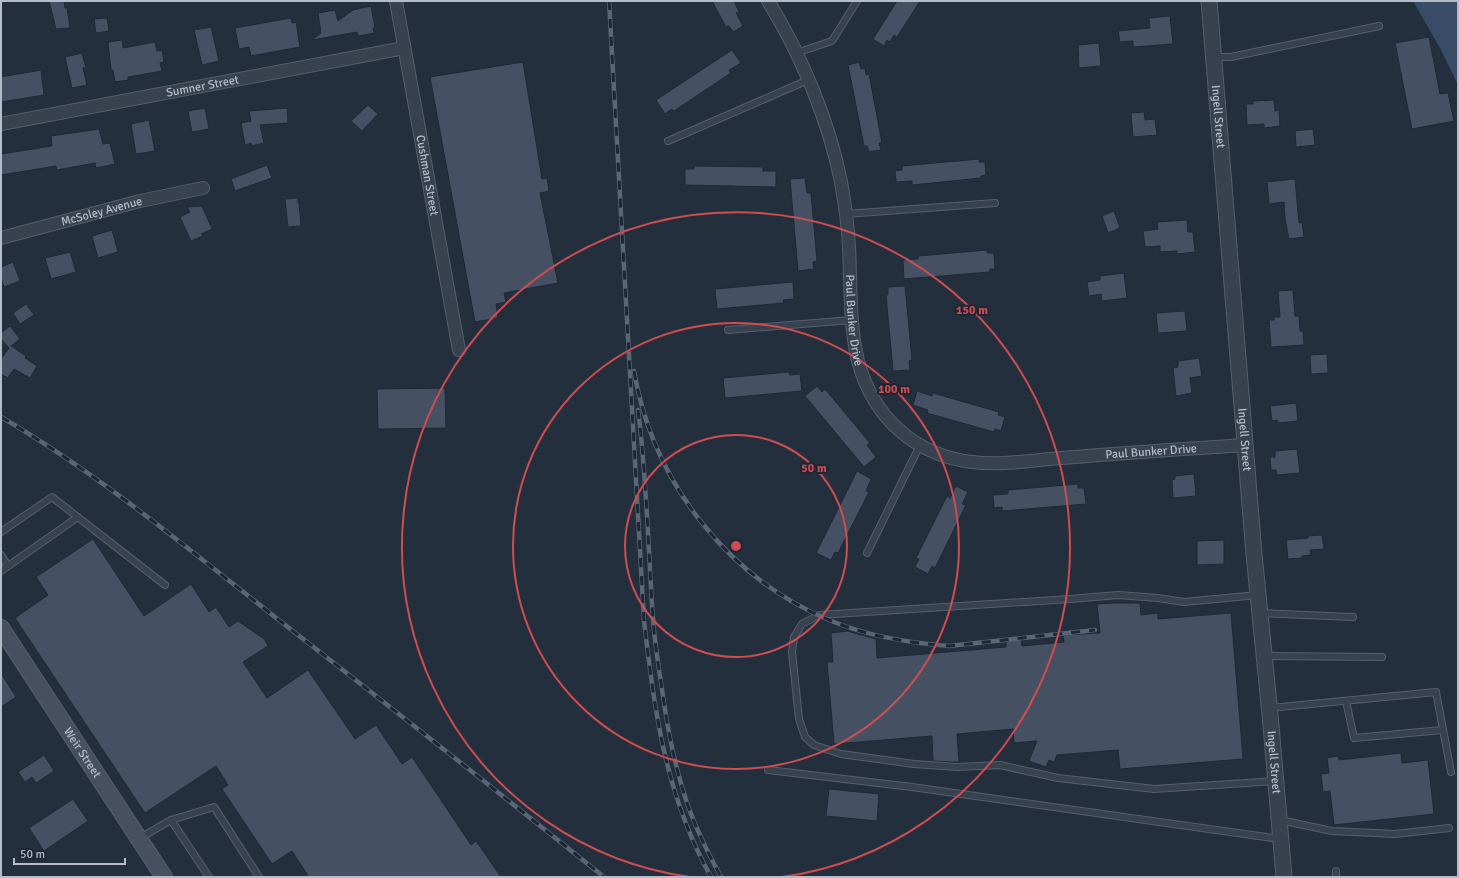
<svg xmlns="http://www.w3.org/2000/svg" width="1459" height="878" font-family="Signika,sans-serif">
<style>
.water{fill:#394c67}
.building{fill:#455162;stroke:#1f2835}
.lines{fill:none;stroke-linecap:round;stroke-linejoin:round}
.service-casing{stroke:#565f6c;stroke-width:8}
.minor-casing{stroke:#565f6c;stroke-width:14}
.tertiary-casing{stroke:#565f6c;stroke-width:17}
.secondary-casing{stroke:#565f6c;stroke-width:18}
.service{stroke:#38414e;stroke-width:6}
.minor{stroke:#38414e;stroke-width:12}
.tertiary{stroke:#38414e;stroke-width:15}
.secondary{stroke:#465061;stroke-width:16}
.rail-casing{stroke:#5a6575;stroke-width:4.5}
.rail{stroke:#1d2633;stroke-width:3;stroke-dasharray:9;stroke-linecap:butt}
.ring{fill:none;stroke:#ce4d50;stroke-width:2}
.labels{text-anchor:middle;stroke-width:4;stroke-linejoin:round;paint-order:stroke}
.street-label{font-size:12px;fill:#b4bcc9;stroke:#1d2633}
.centre{fill:#ce4d50;stroke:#1d2633;stroke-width:2}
.ring-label{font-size:12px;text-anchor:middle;font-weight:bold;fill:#ce4d50;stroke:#1d2633;stroke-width:4;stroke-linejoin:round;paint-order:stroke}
</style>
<rect width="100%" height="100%" fill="#242f3e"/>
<path class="water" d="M1413,1H1458V85L1441,50Z"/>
<g class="building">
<path d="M49,1H64L65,8H67L70,28L56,29Z"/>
<path d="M712,1H734L739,12L736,13L743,26L733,32L729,26L726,27Z"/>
<path d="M897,1H920L897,37L894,35L890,42L887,40L884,46L873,39Z"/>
<path d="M371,6L375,28H373L374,33L358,36L357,32L312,40L321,33L318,13L335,10L338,21L353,10Z"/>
<path d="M1170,16L1173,44L1133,47V41L1120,42L1118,31L1150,28L1149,18Z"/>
<path d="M107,18L109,31L96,33L94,19Z"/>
<path d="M291,18L292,23L296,22L300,47L251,56L249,47L239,49L235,28Z"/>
<path d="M211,27L219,61L202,65L194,30Z"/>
<path d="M1429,37L1440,94L1448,93L1454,121L1412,129L1395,43Z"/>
<path d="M122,40L123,48L155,42L157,51L162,50L164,62L160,63L162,71L128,77V80L115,82L113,70H111L108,42Z"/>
<path d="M1099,43L1101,66L1079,68L1078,45Z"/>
<path d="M732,50L741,63L729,70L731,73L674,111L672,109L665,114L656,100Z"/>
<path d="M82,53L86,68H83L87,85L72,88L65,57Z"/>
<path d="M523,62L542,179L547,178L549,191L540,193L558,283L504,293L506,302L496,304L498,318L475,322L430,77Z"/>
<path d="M859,62L861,69L865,68L866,75L869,74L882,143H879L881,150L869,152L867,146H864L848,65Z"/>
<path d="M41,70L44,95L1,102V77Z"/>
<path d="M1274,100L1275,111L1279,110L1280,126L1264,128V124L1247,125L1246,104H1253V101Z"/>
<path d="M368,105L378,114L362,131L351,121Z"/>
<path d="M205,108L209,129L192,132L188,111Z"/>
<path d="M287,108L288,123L260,125L264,143L252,146L251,143L245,145L241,123L251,121L249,111Z"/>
<path d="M1144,112L1145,120L1155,119L1157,135L1133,137L1131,113Z"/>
<path d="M149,120L155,151L136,154L131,124Z"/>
<path d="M99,129L103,144L110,143L115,164L96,168L95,163L57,170L56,166L1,175V154L52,146L51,136Z"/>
<path d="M1313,129L1315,145L1296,147L1295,131Z"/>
<path d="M979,159V162H985L986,175L981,176V178L912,185V181L896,182L895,171L902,170V166Z"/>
<path d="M267,165L272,178L235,191L231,179Z"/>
<path d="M694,166L763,167V171H776V187L685,185V169H694Z"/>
<path d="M805,178L807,193H811L817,261L813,262L814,269L798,271L790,179Z"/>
<path d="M1295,179L1299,223L1302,222L1304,237L1289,239L1285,219L1284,202L1269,204L1267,182Z"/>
<path d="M298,198V203H299L301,226L288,227L285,199Z"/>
<path d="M202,206L212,229L201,234L203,236L191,241L180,217L190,212L187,207Z"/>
<path d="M1114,211L1120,228L1108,233L1102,216Z"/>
<path d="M1187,220L1188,232H1193L1195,252L1177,254V251L1160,252V246L1145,247L1143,231L1158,229L1157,222Z"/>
<path d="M112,230L118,252L98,258L92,236Z"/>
<path d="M987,250V253H994L995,269H990V272L904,279L903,260L918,259V256Z"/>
<path d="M70,252L76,272L51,279L45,258Z"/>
<path d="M13,262L20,281L4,287L1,279V267Z"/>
<path d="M1124,273L1127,298L1102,301L1101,294L1089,296L1087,282L1100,280V276Z"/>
<path d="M793,282L794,299L783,300L784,303L717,309L715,289Z"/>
<path d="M905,286L912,360L909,361L910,370L893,371L886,295H888V287Z"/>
<path d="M1293,290L1295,316H1299L1300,331H1303L1304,345L1271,347L1269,320H1274V317H1280L1278,291Z"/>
<path d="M26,304L34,315L20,324L13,313Z"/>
<path d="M1185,311L1187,331L1158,333L1156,313Z"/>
<path d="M10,326L20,339L11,346L26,356L25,358L37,366L30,378L14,369L8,378L1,374V359L9,348L1,339V333Z"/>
<path d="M1327,354L1328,373L1311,374L1310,355Z"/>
<path d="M1199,358L1202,376L1190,378L1192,393L1176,396L1173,368L1178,367V361Z"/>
<path d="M789,372L790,375L800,374L802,391L725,398L723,378Z"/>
<path d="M817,386L822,392L825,389L870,443L867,445L876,457L864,467L805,396Z"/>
<path d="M445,388L446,428L378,429L377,389Z"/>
<path d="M917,391L932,396L933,393L999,412L998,415L1005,417L1001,431L995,429L994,432L927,413L928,410L913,405Z"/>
<path d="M1296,403L1298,421L1278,423L1277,420L1272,421L1270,406Z"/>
<path d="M1297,449L1300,473L1277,475L1276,470H1271L1270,457H1275V451Z"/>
<path d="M857,471L871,479L866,491L869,492L838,553L835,552L831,560L816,553Z"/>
<path d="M1194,474L1196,496L1173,498L1172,480L1175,479V476Z"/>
<path d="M1078,484V488H1084L1086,504L1002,511V507L994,508L993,495L1008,494V490Z"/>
<path d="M956,486L968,492L962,504L966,505L935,568L932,566L928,574L915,567L919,559L916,558L947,496L950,498Z"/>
<path d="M1322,535L1324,549L1310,550L1311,555L1302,556V558L1288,559L1286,540L1308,538V536Z"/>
<path d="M93,539L144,616L191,584L209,612L216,607L229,627L238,621L264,639L268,646L243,662L267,698L308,670L355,739L376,725L402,764L412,757L471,845L476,841L501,877H309L292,851L272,864L222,789L228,785L216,766L145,813L15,618L48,595L36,577Z"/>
<path d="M1224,540V564L1197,565V541Z"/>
<path d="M1113,603H1140L1141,615L1158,613V619L1231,613L1243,759L1120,769L1118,750L1057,755L1054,762L1049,760L1046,767L1029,761L1037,741L1014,743L1013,729L957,734L959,762H952L933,761L932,736L834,744L827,662H833L831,633L847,631L876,639L877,658L1006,647V640L1021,639L1022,646L1064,642L1063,635L1100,633L1097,604Z"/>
<path d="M1,673L16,697L1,707Z"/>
<path d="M1401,753L1402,763L1428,760L1434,814L1334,825L1330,791L1323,792L1321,774L1329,773L1327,758L1338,756L1339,760Z"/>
<path d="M44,755L54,771L36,783L32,777L25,782L18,772Z"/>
<path d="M829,789L879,794L877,821L826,816Z"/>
<path d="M73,799L88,821L44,851L29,828Z"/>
</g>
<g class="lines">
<defs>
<g id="service">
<path d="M796,53L832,41L857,1"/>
<path d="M1215,57H1231L1379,26"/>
<path d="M668,141L808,80"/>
<path d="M846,214L995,203"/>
<path d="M728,330L852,320"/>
<path d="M1,532L52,497L165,585"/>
<path d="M867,553L920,445"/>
<path d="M1,555L8,566"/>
<path d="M1,571L78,517"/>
<path d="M1258,595L1184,602L1158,598L1118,595L1070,599L819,615L802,624L794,637L792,652L799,719L805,737L814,745L841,754L914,764L957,767L1000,765L1058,778L1154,789L1275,781"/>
<path d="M1261,613L1353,617"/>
<path d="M1264,656L1382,657"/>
<path d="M1346,701L1354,738L1443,730"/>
<path d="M1270,708L1436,692L1451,772"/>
<path d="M768,770L912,787L1280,839"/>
<path d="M171,820L209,877"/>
<path d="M1280,820L1332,831L1395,834L1449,828"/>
<path d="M140,838L171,820L214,807L259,877"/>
<path d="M1336,877V871"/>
</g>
<g id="minor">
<path id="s1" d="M396,1L459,350"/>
<path id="s2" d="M768,1C801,54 829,121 841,182C845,204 848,225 849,247C851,284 849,324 858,361C873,417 914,455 972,462C1002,466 1032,460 1062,458C1123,453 1184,449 1245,445"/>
<path id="s3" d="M1,124L404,48"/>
<path id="s4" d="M1,238L140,201L203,188"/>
</g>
<g id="tertiary">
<path id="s5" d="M1209,1L1254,554L1270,714L1284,877"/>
</g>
<g id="secondary">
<path id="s6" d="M1,628L164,877"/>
</g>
</defs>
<use href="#service" class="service-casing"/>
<use href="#minor" class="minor-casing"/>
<use href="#tertiary" class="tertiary-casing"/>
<use href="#secondary" class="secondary-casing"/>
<use href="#service" class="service"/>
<use href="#minor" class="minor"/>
<use href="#tertiary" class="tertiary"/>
<use href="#secondary" class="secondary"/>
<defs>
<g id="rail">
<path d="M609,1L644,621C655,713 665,794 711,877"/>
<path d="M634,371C653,483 729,580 834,622C871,637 910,643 949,646L1095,630"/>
<path d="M638,410C647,479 648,549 653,619C655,647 660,675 664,703C669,737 676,770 687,803C696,829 708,853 721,877"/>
<path d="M1,417C95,472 180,542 266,610C379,698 492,787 604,877"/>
</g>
</defs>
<use href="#rail" class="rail-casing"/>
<use href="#rail" class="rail"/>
</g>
<g class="ring">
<circle cx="736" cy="546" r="111"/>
<circle cx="736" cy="546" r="223"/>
<path d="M690 877A334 334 0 1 1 782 877"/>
</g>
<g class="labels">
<g class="street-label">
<text dy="4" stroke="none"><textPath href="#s3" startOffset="205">Sumner Street</textPath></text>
<text dy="4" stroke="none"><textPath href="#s5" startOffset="116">Ingell Street</textPath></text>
<text dy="4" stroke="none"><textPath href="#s1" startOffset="177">Cushman Street</textPath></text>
<text dy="4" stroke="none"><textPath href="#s4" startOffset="104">McSoley Avenue</textPath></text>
<text dy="4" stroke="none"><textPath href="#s2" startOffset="335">Paul Bunker Drive</textPath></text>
<text dy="4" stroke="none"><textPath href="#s5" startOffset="440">Ingell Street</textPath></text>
<text dy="4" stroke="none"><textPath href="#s2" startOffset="718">Paul Bunker Drive</textPath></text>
<text dy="4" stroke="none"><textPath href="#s6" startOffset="149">Weir Street</textPath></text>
<text dy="4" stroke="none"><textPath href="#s5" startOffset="764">Ingell Street</textPath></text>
</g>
</g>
<circle cx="736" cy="546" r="6" class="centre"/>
<g class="ring-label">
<text x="972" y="314">150 m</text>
<text x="894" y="393">100 m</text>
<text x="814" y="472">50 m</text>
</g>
<rect width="1459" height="878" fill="none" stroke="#b4bcc9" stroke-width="4"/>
<path d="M14 858v6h111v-6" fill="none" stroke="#b4bcc9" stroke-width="2"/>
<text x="20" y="858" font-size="12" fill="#b4bcc9" stroke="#1d2633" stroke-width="3" paint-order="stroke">50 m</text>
</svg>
